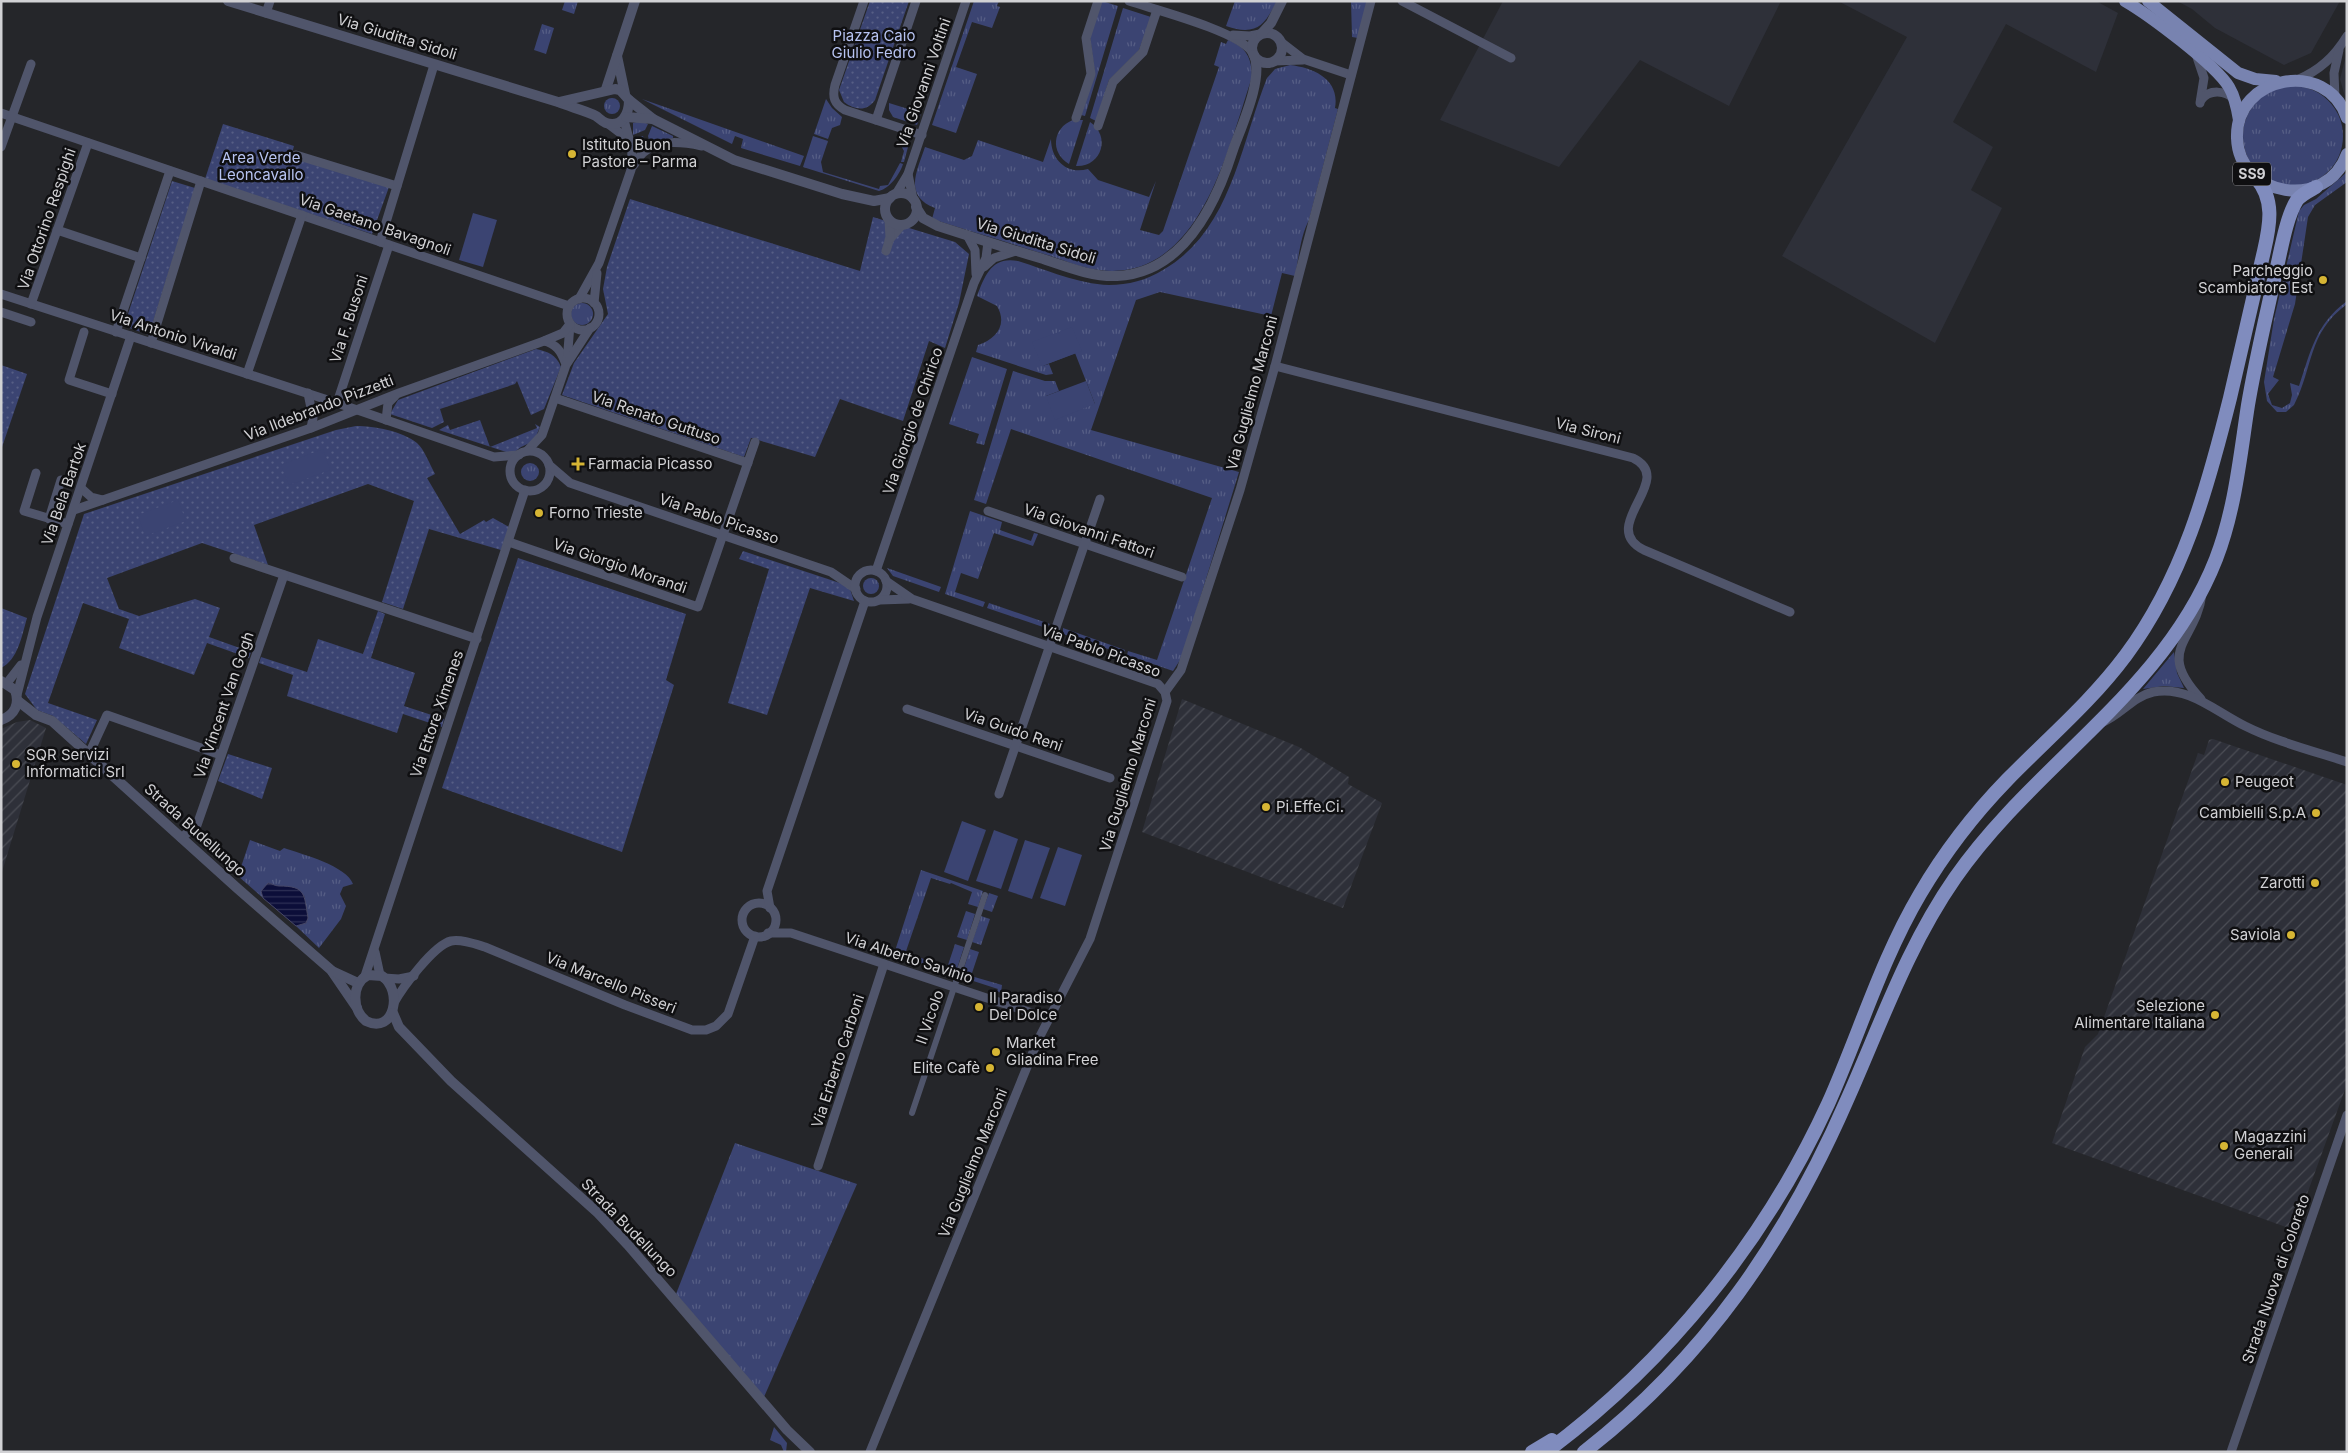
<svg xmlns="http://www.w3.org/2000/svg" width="2348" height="1453" font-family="Inter,sans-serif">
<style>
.built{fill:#2e3039}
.industrial{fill:url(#industrial-furrows)}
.grass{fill:url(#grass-tufts)}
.park{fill:url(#park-dots)}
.pitch{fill:#3b4472}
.water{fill:url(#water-rules);stroke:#474868}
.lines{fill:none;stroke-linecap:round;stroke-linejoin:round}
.pedestrian{stroke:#50556b;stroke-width:6}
.minor{stroke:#50556b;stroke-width:9}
.tertiary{stroke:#50556b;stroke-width:10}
.primary{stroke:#7883b0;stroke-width:12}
.trunk{stroke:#808cbe;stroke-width:14}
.poi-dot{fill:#d6b534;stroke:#0f0f11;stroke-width:2}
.labels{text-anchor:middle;stroke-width:5;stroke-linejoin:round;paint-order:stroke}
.shield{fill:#0f0f11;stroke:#97979a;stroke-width:1}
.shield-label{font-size:14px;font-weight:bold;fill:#d1d1d4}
.park-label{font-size:15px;fill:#b7c3f1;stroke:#0f0f11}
.street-label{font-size:15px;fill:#d1d1d4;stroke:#0f0f11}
.poi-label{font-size:15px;fill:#d1d1d4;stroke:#0f0f11;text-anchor:start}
</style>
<defs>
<pattern id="industrial-furrows" width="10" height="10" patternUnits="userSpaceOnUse" patternTransform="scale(1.25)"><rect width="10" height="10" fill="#2e3039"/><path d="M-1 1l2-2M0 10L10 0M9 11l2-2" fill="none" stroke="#4b4d55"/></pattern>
<pattern id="grass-tufts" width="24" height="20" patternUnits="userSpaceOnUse" patternTransform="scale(1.25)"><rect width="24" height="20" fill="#3b4472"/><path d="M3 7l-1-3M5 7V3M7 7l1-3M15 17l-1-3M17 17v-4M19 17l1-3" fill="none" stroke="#565e85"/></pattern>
<pattern id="park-dots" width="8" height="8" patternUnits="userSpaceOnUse" patternTransform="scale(1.25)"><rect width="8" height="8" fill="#3b4472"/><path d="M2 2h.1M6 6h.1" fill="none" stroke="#565e85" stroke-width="1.8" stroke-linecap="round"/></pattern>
<pattern id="water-rules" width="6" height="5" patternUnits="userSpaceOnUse" patternTransform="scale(1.25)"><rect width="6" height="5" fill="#0c0e39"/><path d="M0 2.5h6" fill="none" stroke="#2e3055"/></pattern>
</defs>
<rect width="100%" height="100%" fill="#25262a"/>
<g class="built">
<path d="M1503,1H1781L1729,106L1640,60L1559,167L1440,120Z"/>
<path d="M1838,1H2096L2118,13L2096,72L2006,24L1953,122L1993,147L1971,190L2002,208L1935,343L1782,256L1907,37Z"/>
<path d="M2177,1H2340L2311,53L2284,65L2215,28L2192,9Z"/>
<path d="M2347,52V104L2340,79Z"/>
</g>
<g class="industrial">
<path d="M1182,699L1299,747L1349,777L1348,784L1382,803L1343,908L1142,832Z"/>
<path d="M30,720L46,728L1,875V729L17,722Z"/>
<path d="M2213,739L2347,785V1084L2294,1230L2052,1143L2085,1047L2098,1034L2198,753L2204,755L2209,740Z"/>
</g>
<g class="grass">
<path d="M565,1H578L574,14L562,10Z"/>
<path d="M974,1H999L997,6L1000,7L992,28L972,22L956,67L977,74L956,133L932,125Z"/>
<path d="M1102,1L1118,6L1085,116L1081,115L1095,74L1090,37Z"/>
<path d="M1235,1H1277C1265,24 1257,37 1226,26Z"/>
<path d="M1351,1H1367L1358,38L1352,37Z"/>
<path d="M1123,8L1151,17L1139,50L1109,80L1096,121L1090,118Z"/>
<path d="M542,24L554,28L546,54L534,50Z"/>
<path d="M1228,40C1246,47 1252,58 1252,77C1228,148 1200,283 1099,270C1080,268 1062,259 1044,254C1007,242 969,231 932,219L935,208C903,196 917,171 925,147L964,160L972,156L978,140L1043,162L1051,139C1051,160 1067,175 1088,169L1098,180L1149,197L1156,181L1140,230L1159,235L1163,231L1219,67L1214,65L1221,42L1226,44Z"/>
<path d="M1290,65C1315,68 1340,80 1335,108L1338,109L1309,220C1300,237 1299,257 1295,276L1282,273L1271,316L1160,292L1136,300L1091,430L1239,472L1182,657L1173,671L1127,655L1128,651L1157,660L1212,498L1011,429L986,504L974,500L1013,371L1045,381H1055L1059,391L1046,396L1095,404L1075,353L1081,351L1042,366L1049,364L1053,374L1046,375L976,352L978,345C996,339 1008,325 997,306L977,296C985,275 992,256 1018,261C1047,270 1078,284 1109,285C1128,285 1147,280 1163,270C1231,231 1240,146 1267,78L1275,69Z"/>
<circle cx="2293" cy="136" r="50"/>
<circle cx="612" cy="106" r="8"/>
<path d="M642,99L804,156L800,166L741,148L743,139L735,136L732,144Z"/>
<path d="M826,99L832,108L842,117L840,125L832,128L828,139L814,134Z"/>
<path d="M889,103L921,113L917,125L893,117L889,110Z"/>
<path d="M1073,120H1083L1069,164C1050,153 1052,128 1073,120Z"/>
<path d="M641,121L648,124L645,130L633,135V123Z"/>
<path d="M1090,122C1111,136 1102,167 1076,166Z"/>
<path d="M652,126L673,136V138L650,144L648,136Z"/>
<path d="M643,136L645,146L638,153L634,139Z"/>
<path d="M813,136L828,141L821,162L823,172L879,189L880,186L888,185L900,163L903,164C900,174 890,188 879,191L803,167Z"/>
<path d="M902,138L908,147L904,162H901L904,151L900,144Z"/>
<path d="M2347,172V182L2315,205L2308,217L2295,304L2273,377L2279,380L2268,394L2272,405L2282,408L2290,403L2292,395L2290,383L2299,386C2311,351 2315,325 2347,301V304C2307,334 2314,366 2294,405L2286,412H2277L2267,401L2264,382L2274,319L2299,211L2304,205L2316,199Z"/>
<circle cx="582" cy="314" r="11"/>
<path d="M972,357L1007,369L984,445L976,443L979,434L949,424Z"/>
<circle cx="530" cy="472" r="9"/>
<path d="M970,511L1002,522L1000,530L1031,541L1034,533L1038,534L1033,546L994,533L978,579L961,573L955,592L985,602L983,607L945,594Z"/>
<path d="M887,568L941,587L939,592L893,576Z"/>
<circle cx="871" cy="586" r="8"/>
<path d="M989,603L1050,624L1046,628L987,608Z"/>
<path d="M1063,628L1125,650L1123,654L1063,634Z"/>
<path d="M2174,652L2177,673L2184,688L2164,686L2143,689Z"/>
<path d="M250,840L280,851L284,848C302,854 347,866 353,884L343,887L340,894L346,906L341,919L319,948L296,926L306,923L308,918L304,895L261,891L263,898L238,876Z"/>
<path d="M921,870L983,891L978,907L968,904L972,892L951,883L950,884L931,878L903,960L893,957Z"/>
<path d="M989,893L998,896L992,912L983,909Z"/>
<path d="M966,911L975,914L967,940L957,937Z"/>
<path d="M981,916L990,919L981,945L972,942Z"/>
<path d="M955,944L964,947L955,975L918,962L917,965L912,963L916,956L947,968Z"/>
<path d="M970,949L979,952L971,976L1002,985L1001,993L997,991L998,989L961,977Z"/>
<path d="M735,1143L857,1184L764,1397L676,1294Z"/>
<path d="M774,1427L787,1443L786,1452H784L781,1445L770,1440Z"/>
</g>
<g class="park">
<path d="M870,1H909L875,100C867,112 854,110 844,102L839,90Z"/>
<path d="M223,124L294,146L291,157L389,187L372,234L205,179Z"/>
<path d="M172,181L195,188L149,335L124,326Z"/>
<path d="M630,199L860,271L873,217L955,242L969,254L959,303L945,348L929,341L903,421L840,399L815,457L751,438L744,457L562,395L574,363L608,314L603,289L607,267Z"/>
<path d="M536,349C548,352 556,354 561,367L544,409L531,415L517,381L515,384L440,409L444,422L432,428L390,414L398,400Z"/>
<path d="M1,365L27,374L1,450Z"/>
<path d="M480,420L490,447L537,428L535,424L540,427L534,441L521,447L512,454L439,430L448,425L450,430Z"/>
<path d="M356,426C374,426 402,431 417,443C424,449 430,465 435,474L427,478L460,534L484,520L486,522L493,518L509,527L501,550L429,529L403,609L382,602L414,501L368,484L254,525L268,565L202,543L107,578L119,609L139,616L195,599L220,608L209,637L251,652L249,658L207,643L194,675L119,648L129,619L83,603L48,703L97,720L86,744L53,716L37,710L25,694L84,514L336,430Z"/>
<path d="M743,551L849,586L854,601L810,588L767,715L728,703L769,569L739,559Z"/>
<path d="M518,558L686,614L666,680L674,685L622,852L442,788Z"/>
<path d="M1,608L27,618C22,635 18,660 1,668Z"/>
<path d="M378,611L385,614L371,658L415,673L404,706L444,719L442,727L403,714L397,733L287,696L293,675L259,663L261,657L307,672L318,639L363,654Z"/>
<path d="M228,754L272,768L262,799L218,781Z"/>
</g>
<g class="pitch">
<path d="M473,213L497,220L483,267L459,260Z"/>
<path d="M1072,327L1082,351L1042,366L1032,342Z"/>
<path d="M1086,381L1095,404L1055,420L1046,396Z"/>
<path d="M323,449L330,470L289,485L281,465Z"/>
<path d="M178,500L186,521L145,536L138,515Z"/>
<path d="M962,821L986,830L968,881L944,872Z"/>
<path d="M994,830L1018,839L1001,889L976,881Z"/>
<path d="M1025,840L1050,848L1032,899L1008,891Z"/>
<path d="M1058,847L1082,855L1065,906L1040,898Z"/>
</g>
<path class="water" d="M268,883C272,883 274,886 279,886C306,886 304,894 308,918L306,923L296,926L263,898L261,891Z"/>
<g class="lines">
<path class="pedestrian" d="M912,1113L985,895"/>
<g class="minor">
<path d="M864,1L835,85C832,97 834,104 845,110L922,135"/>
<path d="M1129,1C1156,10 1238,31 1252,52"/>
<path d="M1402,1L1511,58"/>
<path d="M266,13L270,1"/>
<path d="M1233,35L1250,36L1260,34"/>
<path d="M1281,42L1303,59L1351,75"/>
<path d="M2197,57L2204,78L2200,103"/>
<path d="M1274,61L1303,60"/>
<path d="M2297,80C2320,70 2334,57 2347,36"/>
<path d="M2335,98L2334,73L2339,50"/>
<path d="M2201,100C2209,89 2226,90 2235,100"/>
<path d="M1,113L569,306"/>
<path d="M1076,118L1091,74L1086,38L1098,1"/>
<path d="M876,120L916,1"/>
<path d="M607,123L628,139"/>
<path d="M1098,126L1113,82L1143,52L1157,10"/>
<path d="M1,147L31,64"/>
<path d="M296,155L397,186"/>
<path d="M632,167C637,162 639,156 644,152C660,139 683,142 702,146"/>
<path d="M908,174L913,199"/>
<path d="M896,194L908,174L966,1"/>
<path d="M57,230L141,258"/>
<path d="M967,235L975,250L976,274"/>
<path d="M889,240L902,225"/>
<path d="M380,242L434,65"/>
<path d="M886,251L890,238L889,220"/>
<path d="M984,267L994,258L1016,251"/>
<path d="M1,294L337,403L494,457L519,455"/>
<circle cx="583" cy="314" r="16"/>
<path d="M579,299L599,263L631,170L632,150L624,120"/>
<path d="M594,303L597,273"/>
<path d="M31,304L88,143"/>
<path d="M1,312L31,322"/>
<path d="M84,332L69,380L112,394"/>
<path d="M116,332L170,171"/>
<path d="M544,341C556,344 561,351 565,362"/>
<path d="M151,343L201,181"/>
<path d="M567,362L570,325"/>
<path d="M1275,366L1633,458C1678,480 1596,526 1644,550L1790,612"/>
<path d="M247,374L302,215"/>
<path d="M308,393L313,418L311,428"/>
<path d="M555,398L748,463"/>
<path d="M337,403L389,245"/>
<path d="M386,420L388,403L395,396"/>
<path d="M527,451L542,435L566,365L590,328"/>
<circle cx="530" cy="471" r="20"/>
<path d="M549,465L570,483L831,572L856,589"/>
<path d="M36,473L24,511L68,524"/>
<path d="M81,488L91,497L103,500"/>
<path d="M74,510L311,428L399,393L544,341L563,333L570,324"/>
<path d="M988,511L1182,577"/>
<path d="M49,519L61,480"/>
<path d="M509,542L698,607L755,442"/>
<path d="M234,558L477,639"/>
<circle cx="871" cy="586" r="16"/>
<path d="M876,571L974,283L986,258L988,242"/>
<path d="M880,600L909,599"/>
<path d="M7,683L21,665"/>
<path d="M1165,692L1181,670L1240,490L1275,366L1371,1"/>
<path d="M17,695L37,617L131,336"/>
<path d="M2201,699C2154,649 2196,642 2202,594"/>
<path d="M907,709L1110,778"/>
<path d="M2101,723C2121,715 2132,697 2153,692C2188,685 2216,712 2245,726C2277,742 2314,751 2347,762"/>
<path d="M89,754L107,715L221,755"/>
<path d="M999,794L1100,499"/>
<path d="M181,838L197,825L284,575"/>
<circle cx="759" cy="920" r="17"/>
<path d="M770,908L767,891L865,601"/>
<path d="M768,933H791L1047,1018"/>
<path d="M375,952L380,975"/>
<path d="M365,976L525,490"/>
<path d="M384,978L399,979L414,976"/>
<path d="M394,1003C402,988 434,945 451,941C461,939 475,944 485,947L625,1005L692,1030H706L716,1026L728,1014L755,936"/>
<path d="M818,1166L884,964"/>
<path d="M870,1452L1038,1040L1090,939L1167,701L1165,692L1158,684L912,599L886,581"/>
<path d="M2231,1452L2347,1115"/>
</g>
<g class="tertiary">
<path d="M228,1L558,102C570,107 584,110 596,116C599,118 601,121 606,123C622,128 629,114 629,100"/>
<circle cx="1267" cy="48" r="15"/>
<path d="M1261,34L1271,23L1282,1"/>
<path d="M617,56L625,94"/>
<path d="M606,89L635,1"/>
<path d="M559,102L615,89L620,90L629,100L653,119L734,160L842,194L874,201L890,198"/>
<path d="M626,117L653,119"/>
<circle cx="901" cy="209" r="16"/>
<path d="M916,207L923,218L938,226C972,237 1006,248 1040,258C1065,266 1090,277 1117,276C1183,273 1216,204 1233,150C1241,127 1264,78 1254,55"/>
<path d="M1,681L15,690C20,704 15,715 1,720"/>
<path d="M18,701L36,715L52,721L237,888L331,970L357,1008"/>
<path d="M332,971L358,983"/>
<path d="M368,975L382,976C403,990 395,1035 366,1021C352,1010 351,984 368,975Z"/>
<path d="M393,1013L399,1027L451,1081L598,1213L628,1245L787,1430L810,1452"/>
</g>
<g class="primary">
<path d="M2125,1C2149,15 2215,64 2229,87C2235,97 2237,108 2239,120"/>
<path d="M2148,1L2238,73L2255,79L2276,81"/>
<path d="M2347,118C2327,58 2235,75 2237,138C2239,198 2327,211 2347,154"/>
</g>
<g class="trunk">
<path d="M1532,1452L1552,1440"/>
<path d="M1546,1452C1667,1362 1765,1241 1828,1104C1859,1035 1881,960 1920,894C1944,853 1974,814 2007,780C2047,739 2091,702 2126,655C2183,578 2207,490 2230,398C2241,349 2253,300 2264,251C2270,225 2275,199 2256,178"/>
<path d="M1584,1452C1705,1358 1786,1240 1847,1100C1881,1024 1907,947 1955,878C2034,764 2164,692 2216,559C2235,510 2240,457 2248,405C2255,363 2265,321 2274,280C2280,257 2285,219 2297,200C2302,194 2309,191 2316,187"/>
</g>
</g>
<g class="poi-dot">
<circle cx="572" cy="154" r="5"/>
<circle cx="2323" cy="280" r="5"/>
<path d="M575.5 456.5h5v5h5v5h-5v5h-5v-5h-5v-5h5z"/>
<circle cx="539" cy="513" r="5"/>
<circle cx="16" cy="764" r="5"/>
<circle cx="2225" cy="782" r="5"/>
<circle cx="1266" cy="807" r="5"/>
<circle cx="2316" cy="813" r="5"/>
<circle cx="2315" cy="883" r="5"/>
<circle cx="2291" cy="935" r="5"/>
<circle cx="979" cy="1007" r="5"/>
<circle cx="2215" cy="1015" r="5"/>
<circle cx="996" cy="1052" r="5"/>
<circle cx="990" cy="1068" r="5"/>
<circle cx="2224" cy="1146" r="5"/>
</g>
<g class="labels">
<rect class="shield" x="2233" y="162.5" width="38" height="23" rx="4"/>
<g class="shield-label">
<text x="2252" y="179">SS9</text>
</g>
<g class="park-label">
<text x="874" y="41">Piazza Caio<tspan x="874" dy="17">Giulio Fedro</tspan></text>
<text x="261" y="163">Area Verde<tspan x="261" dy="17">Leoncavallo</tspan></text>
</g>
<g class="street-label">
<text transform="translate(397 37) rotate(17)" y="5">Via Giuditta Sidoli</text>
<text transform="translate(924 83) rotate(-71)" y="5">Via Giovanni Voltini</text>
<text transform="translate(47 219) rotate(-71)" y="5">Via Ottorino Respighi</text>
<text transform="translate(375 225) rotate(19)" y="5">Via Gaetano Bavagnoli</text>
<text transform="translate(1036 241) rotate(17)" y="5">Via Giuditta Sidoli</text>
<text transform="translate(349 319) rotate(-72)" y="5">Via F. Busoni</text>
<text transform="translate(173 335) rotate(18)" y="5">Via Antonio Vivaldi</text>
<text transform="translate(1252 393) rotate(-75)" y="5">Via Guglielmo Marconi</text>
<text transform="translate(319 408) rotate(-21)" y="5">Via Ildebrando Pizzetti</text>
<text transform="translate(656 418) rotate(19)" y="5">Via Renato Guttuso</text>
<text transform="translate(913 421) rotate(-71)" y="5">Via Giorgio de Chirico</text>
<text transform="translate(1588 431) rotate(14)" y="5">Via Sironi</text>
<text transform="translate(64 494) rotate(-71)" y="5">Via Bela Bartok</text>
<text transform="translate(719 519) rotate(19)" y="5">Via Pablo Picasso</text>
<text transform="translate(1089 531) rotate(19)" y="5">Via Giovanni Fattori</text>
<text transform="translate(620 566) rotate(19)" y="5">Via Giorgio Morandi</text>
<text transform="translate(1101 651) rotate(20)" y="5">Via Pablo Picasso</text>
<text transform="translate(224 705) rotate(-71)" y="5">Via Vincent Van Gogh</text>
<text transform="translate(437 714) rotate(-71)" y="5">Via Ettore Ximenes</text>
<text transform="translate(1013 730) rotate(19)" y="5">Via Guido Reni</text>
<text transform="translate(1128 775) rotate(-73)" y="5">Via Guglielmo Marconi</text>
<text transform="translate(195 830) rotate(42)" y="5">Strada Budellungo</text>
<text transform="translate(909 958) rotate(18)" y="5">Via Alberto Savinio</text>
<text transform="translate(611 983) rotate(22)" y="5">Via Marcello Pisseri</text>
<text transform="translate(930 1017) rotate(-71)" y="5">Il Vicolo</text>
<text transform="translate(838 1061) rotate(-72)" y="5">Via Erberto Carboni</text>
<text transform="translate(973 1163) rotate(-68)" y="5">Via Guglielmo Marconi</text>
<text transform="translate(629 1228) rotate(46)" y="5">Strada Budellungo</text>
<text transform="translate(2276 1279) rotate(-71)" y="5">Strada Nuova di Coloreto</text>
</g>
<g class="poi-label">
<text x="582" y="150">Istituto Buon<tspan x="582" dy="17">Pastore – Parma</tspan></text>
<text x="2313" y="276" text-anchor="end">Parcheggio<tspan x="2313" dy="17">Scambiatore Est</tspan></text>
<text x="588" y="469">Farmacia Picasso</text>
<text x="549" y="518">Forno Trieste</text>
<text x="26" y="760">SQR Servizi<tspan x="26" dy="17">Informatici Srl</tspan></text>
<text x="2235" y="787">Peugeot</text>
<text x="1276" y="812">Pi.Effe.Ci.</text>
<text x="2306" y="818" text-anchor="end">Cambielli S.p.A</text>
<text x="2305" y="888" text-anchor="end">Zarotti</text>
<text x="2281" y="940" text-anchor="end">Saviola</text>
<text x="989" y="1003">Il Paradiso<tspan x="989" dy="17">Del Dolce</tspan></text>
<text x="2205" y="1011" text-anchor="end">Selezione<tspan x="2205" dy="17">Alimentare Italiana</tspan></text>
<text x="1006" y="1048">Market<tspan x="1006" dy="17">Gliadina Free</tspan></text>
<text x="980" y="1073" text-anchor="end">Elite Cafè</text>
<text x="2234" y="1142">Magazzini<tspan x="2234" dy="17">Generali</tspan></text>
</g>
</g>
<rect width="2348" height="1453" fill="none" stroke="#d1d1d4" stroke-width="5"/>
</svg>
